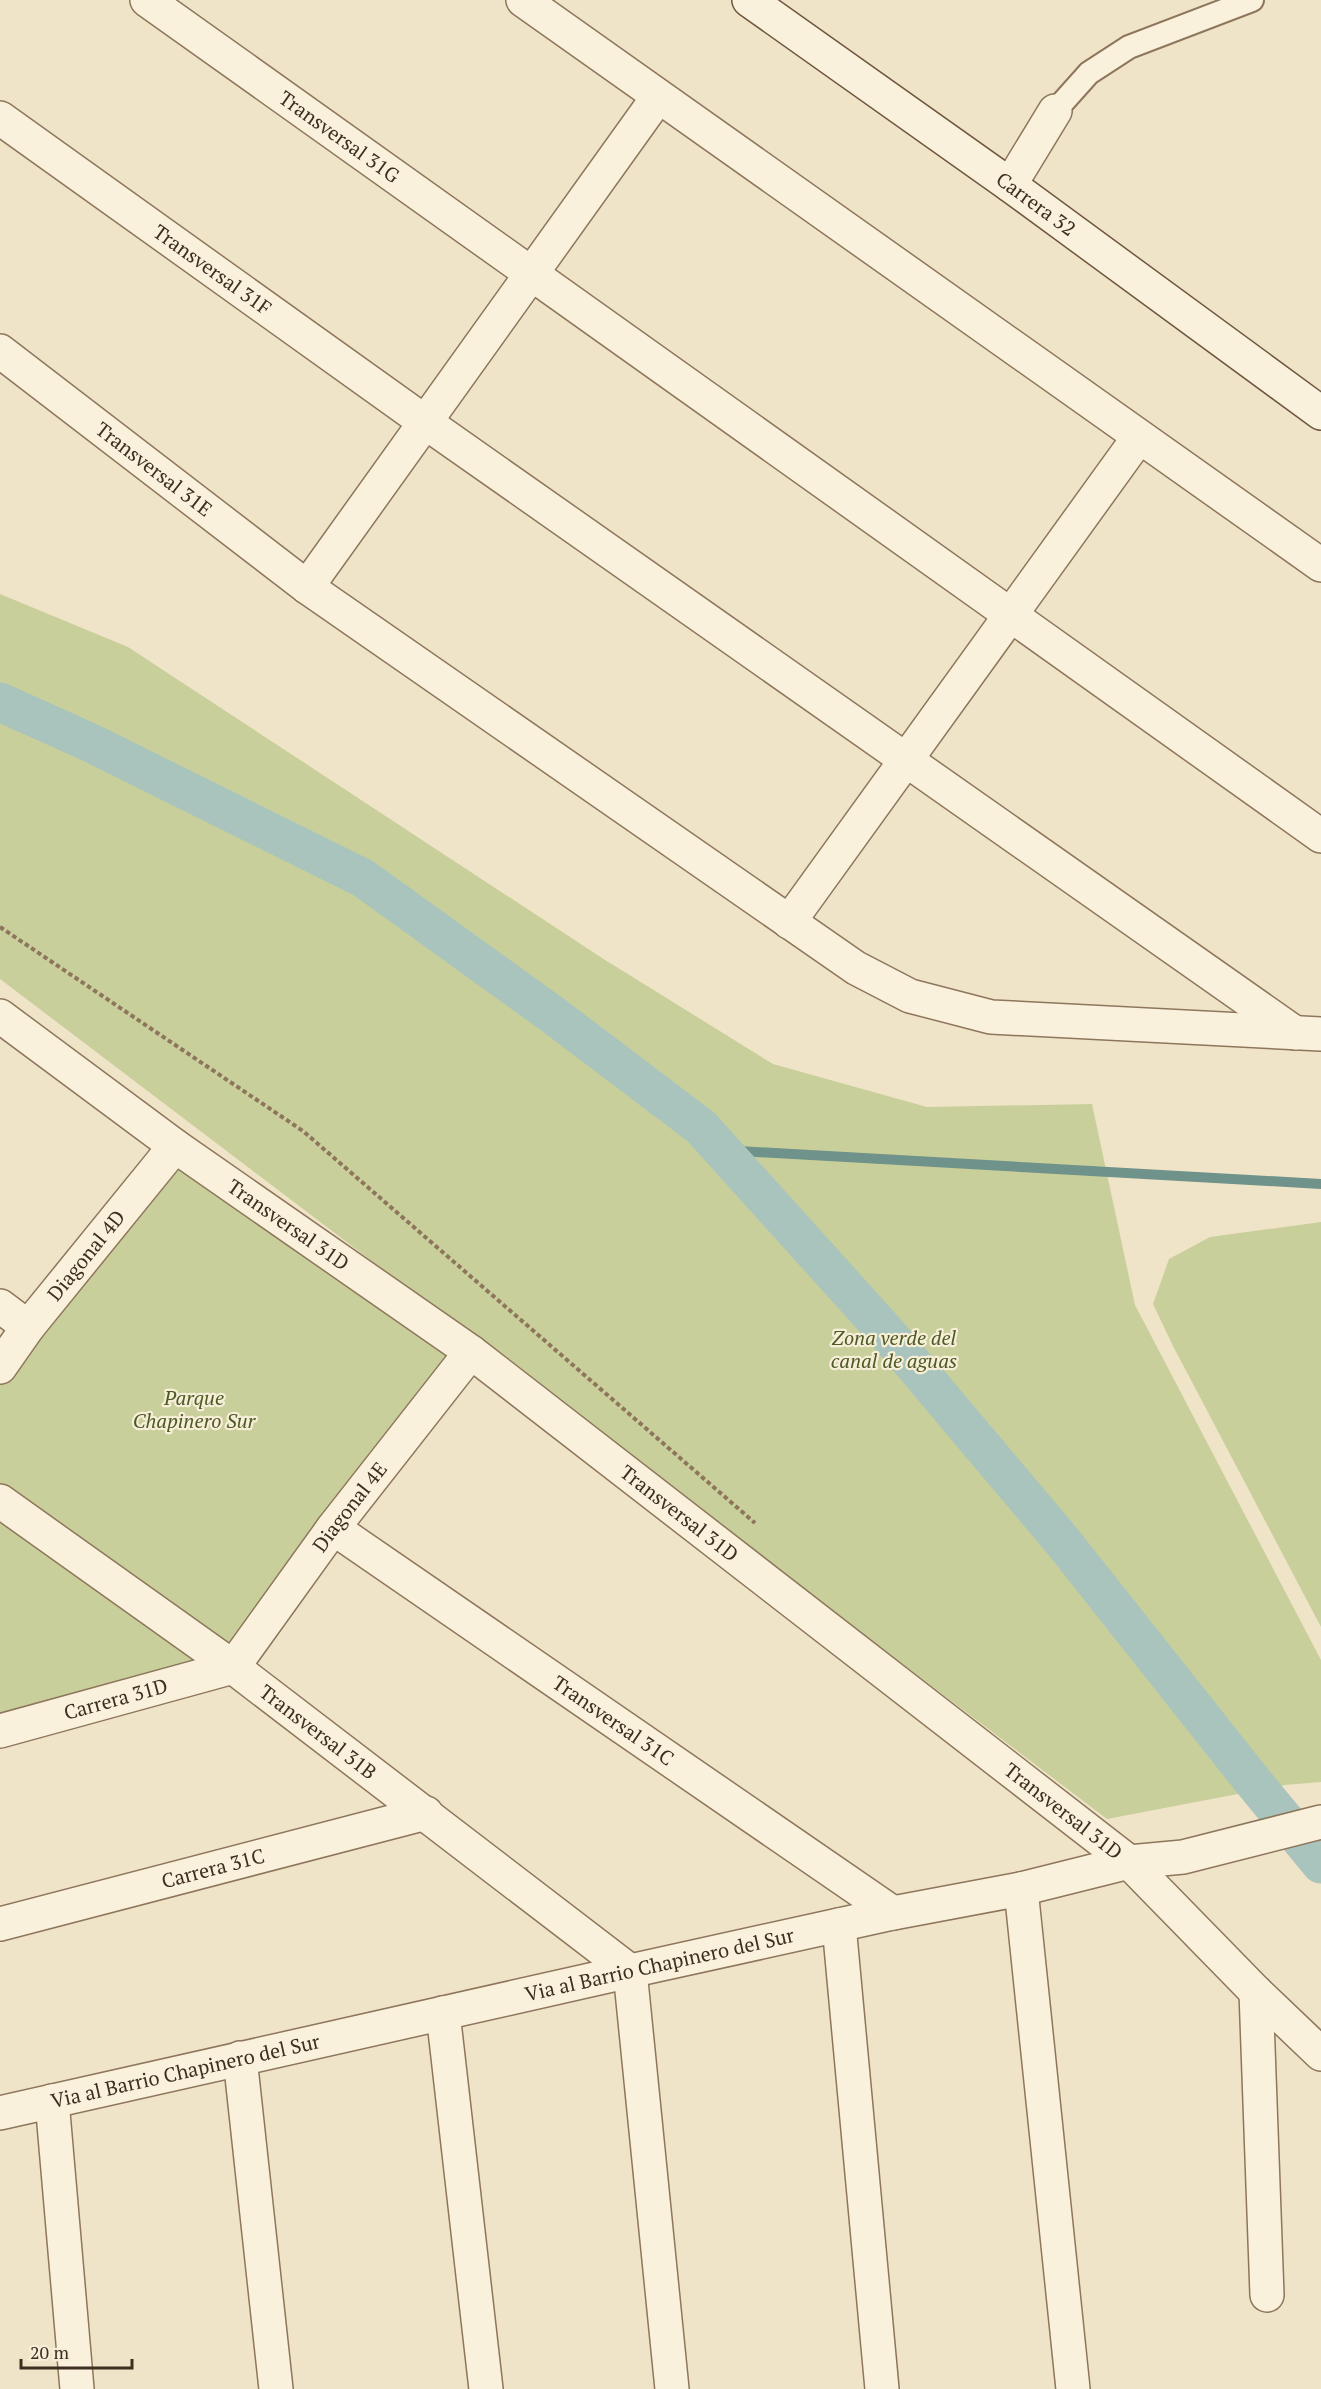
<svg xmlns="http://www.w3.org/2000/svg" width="1321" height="2389" font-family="'PT Serif',serif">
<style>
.green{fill:#c9cf9b}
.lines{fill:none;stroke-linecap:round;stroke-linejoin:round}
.stream{stroke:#6f938a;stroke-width:10}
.canal{stroke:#a9c4bc;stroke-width:39}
.lane-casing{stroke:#8d765c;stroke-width:26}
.street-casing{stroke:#8d765c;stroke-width:36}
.secondary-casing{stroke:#6f573f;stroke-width:36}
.path{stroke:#8d765c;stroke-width:4;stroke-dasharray:4.5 3;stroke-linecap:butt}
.lane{stroke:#faf1dc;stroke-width:22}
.street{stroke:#faf1dc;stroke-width:33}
.secondary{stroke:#faf1dc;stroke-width:33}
.labels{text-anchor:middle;stroke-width:4.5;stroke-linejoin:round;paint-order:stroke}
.street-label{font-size:20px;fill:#3d2e20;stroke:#f7eed8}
.park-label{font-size:20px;font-style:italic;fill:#4d5a26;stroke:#f7eed8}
</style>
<rect width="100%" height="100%" fill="#f0e4c8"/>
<g class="green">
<path d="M0,594L128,647L602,958L773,1064L927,1107L1092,1104L1135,1305L1321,1660V1782L1285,1785L1107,1819L0,979Z"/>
<path d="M178,1155L471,1352L233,1667L0,1731V1367Z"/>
<path d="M1321,1222V1627L1173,1346L1153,1304L1169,1259L1210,1237Z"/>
</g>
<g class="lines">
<path class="stream" d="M722,1150L1321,1184"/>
<path class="canal" d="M0,702L89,742L363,878L553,1015L701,1127L886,1332L1063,1542L1255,1784L1321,1864"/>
<defs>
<path id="lane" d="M1055,111L1089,73L1129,47L1252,0"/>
<g id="street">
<path id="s1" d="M147,0L1321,836"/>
<path d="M523,0L1321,565"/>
<path id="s2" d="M0,118L425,422L1295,1033"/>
<path d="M1010,185L1055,111"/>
<path id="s3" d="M0,351L307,587L856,968L910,996L991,1017L1321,1034"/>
<path d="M307,587L658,97"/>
<path d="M789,922L1139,437"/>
<path id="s4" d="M0,1016L175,1146L471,1352L1129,1862L1256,1992L1321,2054"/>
<path d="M0,1306L28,1327"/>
<path id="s5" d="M0,1367L28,1327L175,1146"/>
<path id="s6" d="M0,1501L233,1667L630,1971L672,2389"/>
<path id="s7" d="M333,1528L893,1913"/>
<path id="s8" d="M233,1667L333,1528L471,1352"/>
<path id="s9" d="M0,1731L233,1667"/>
<path d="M1021,1889L1073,2389"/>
<path id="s10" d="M0,1924L426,1813"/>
<path d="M839,1925L882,2389"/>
<path d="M1256,1992L1267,2295"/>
<path d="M443,2013L486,2389"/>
<path d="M240,2058L276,2389"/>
<path d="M52,2101L77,2389"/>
<path id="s11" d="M0,2113L630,1971L893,1913L1021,1889L1129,1862L1183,1857L1321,1822"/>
</g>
<g id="secondary">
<path id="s12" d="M749,0L1010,185L1321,413"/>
</g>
</defs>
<use href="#lane" class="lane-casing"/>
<use href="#street" class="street-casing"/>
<use href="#secondary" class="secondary-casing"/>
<path class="path" d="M0,927L303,1131L755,1523"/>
<use href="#lane" class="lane"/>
<use href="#street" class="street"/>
<use href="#secondary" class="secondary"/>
</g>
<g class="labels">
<g class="street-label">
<text dy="7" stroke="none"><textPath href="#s1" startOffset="236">Transversal 31G</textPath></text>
<text dy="7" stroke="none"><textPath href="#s12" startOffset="352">Carrera 32</textPath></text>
<text dy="7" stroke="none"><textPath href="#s2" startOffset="261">Transversal 31F</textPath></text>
<text dy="7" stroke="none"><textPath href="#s3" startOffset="194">Transversal 31E</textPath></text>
<text dy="7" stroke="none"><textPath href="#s4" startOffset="356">Transversal 31D</textPath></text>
<text dy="7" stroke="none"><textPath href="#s5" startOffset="141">Diagonal 4D</textPath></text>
<text dy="7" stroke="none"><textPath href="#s8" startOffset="198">Diagonal 4E</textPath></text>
<text dy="7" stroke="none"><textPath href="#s4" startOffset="842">Transversal 31D</textPath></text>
<text dy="7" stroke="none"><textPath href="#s9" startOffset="120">Carrera 31D</textPath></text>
<text dy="7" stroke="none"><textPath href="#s7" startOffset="340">Transversal 31C</textPath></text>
<text dy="7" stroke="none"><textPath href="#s6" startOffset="393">Transversal 31B</textPath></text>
<text dy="7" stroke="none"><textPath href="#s4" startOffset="1328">Transversal 31D</textPath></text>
<text dy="7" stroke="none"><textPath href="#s10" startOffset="220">Carrera 31C</textPath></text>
<text dy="7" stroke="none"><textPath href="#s11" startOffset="676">Via al Barrio Chapinero del Sur</textPath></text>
<text dy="7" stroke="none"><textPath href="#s11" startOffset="190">Via al Barrio Chapinero del Sur</textPath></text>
</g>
<g class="park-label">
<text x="894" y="1345">Zona verde del<tspan x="894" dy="23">canal de aguas</tspan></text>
<text x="194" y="1405">Parque<tspan x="194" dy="23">Chapinero Sur</tspan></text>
</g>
</g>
<path d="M21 2359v9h111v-9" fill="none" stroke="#3d2e20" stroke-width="3"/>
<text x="30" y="2359" font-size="18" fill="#3d2e20" stroke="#f7eed8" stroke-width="4.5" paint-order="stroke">20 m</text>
</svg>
